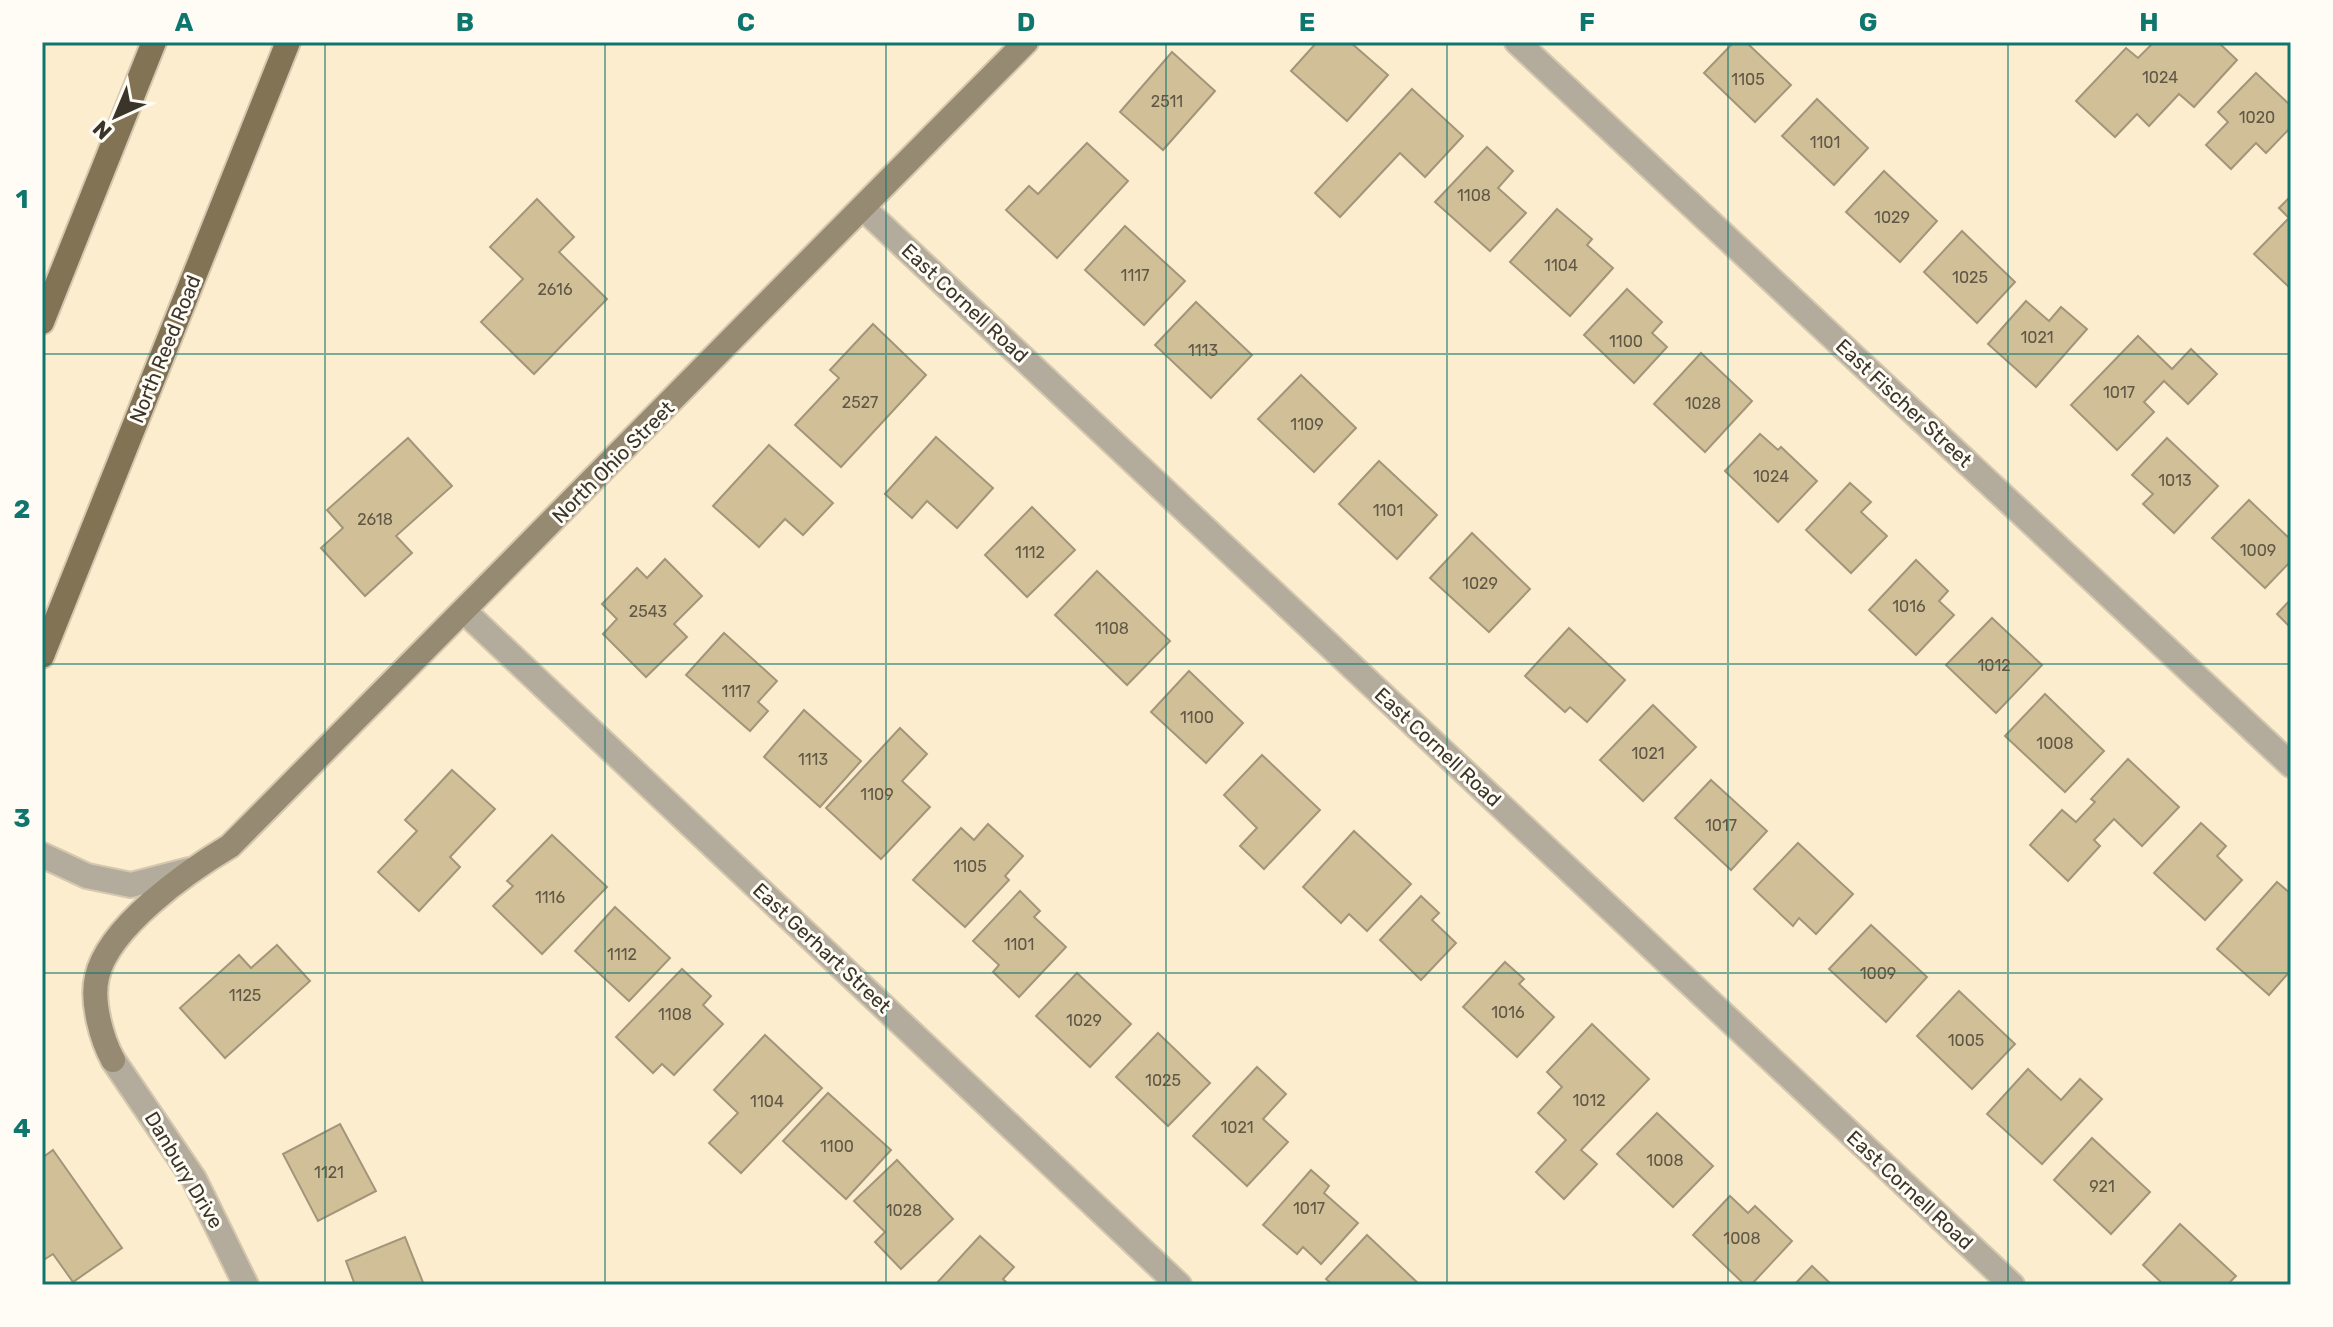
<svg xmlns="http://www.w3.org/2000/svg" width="2333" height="1327" font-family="Rubik,sans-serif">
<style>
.building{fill:#d1bf98;stroke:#a29579;stroke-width:2}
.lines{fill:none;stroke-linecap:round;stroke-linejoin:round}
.street-casing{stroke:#d5c8ae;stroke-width:28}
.secondary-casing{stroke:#d5c8ae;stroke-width:28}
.primary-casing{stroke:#d5c8ae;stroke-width:28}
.street{stroke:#b3ab9b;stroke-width:24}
.secondary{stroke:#968b72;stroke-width:24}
.primary{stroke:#827355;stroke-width:24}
.grid{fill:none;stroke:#0f766e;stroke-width:2;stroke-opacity:0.55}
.labels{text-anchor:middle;stroke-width:6;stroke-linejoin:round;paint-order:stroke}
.number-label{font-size:16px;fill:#605845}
.street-label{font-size:20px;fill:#3b3529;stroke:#fffcf6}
.neatline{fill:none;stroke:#0f766e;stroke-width:3}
.grid-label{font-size:26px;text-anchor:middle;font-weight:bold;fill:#0f766e}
</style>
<rect width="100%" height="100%" fill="#fcedcf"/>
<g class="building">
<path d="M1317,42H1350L1388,75L1347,121L1291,71Z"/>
<path d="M1734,42H1746L1791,85L1755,122L1704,73Z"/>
<path d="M2154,42H2218L2237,60L2194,107L2179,94L2149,126L2137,114L2115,137L2076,101L2126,48L2138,58Z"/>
<path d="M1172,52L1215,91L1163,150L1120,112Z"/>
<path d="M2256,73L2291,106V127L2266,153L2256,143L2231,169L2206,145L2228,122L2218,112Z"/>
<path d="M1412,89L1463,136L1425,177L1400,153L1340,217L1315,193Z"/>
<path d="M1817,99L1868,148L1834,185L1782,136Z"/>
<path d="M1087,143L1128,181L1057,258L1006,210L1029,186L1038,194Z"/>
<path d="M1487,147L1513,171L1498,188L1526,213L1490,251L1435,202Z"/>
<path d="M1884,171L1937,221L1900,262L1846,212Z"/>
<path d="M2291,196V289L2254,254L2289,218L2279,208Z"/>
<path d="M537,199L574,237L559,252L607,299L534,374L481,322L523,279L490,247Z"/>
<path d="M1557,209L1592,239L1587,245L1613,268L1570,316L1510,262Z"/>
<path d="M1125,226L1185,281L1144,325L1085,270Z"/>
<path d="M1962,231L2015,282L1977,323L1924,272Z"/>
<path d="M1627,289L1662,322L1652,333L1667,347L1634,383L1584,335Z"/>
<path d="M2026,301L2049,321L2061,307L2087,329L2036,387L1988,344Z"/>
<path d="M1196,302L1252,355L1211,398L1155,345Z"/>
<path d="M873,324L926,375L841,467L795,425L839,378L830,370Z"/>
<path d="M2138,336L2172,369L2191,349L2217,374L2188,404L2164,381L2144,402L2154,412L2117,450L2071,405Z"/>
<path d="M1701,353L1752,401L1705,452L1654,404Z"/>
<path d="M1301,375L1356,428L1314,472L1258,419Z"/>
<path d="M1760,434L1778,450L1781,447L1817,481L1778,522L1725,471Z"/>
<path d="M936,437L993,488L957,528L927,501L912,518L885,494Z"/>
<path d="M408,438L452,486L396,536L412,553L365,596L321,548L343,528L327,510Z"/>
<path d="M2167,438L2218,486L2174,533L2143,504L2153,494L2132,475Z"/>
<path d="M769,445L833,503L803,535L785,519L759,547L713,506Z"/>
<path d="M1379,461L1437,515L1397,559L1339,504Z"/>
<path d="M1850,483L1871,502L1861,512L1887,536L1851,573L1806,530Z"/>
<path d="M2249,500L2291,540V561L2265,588L2212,538Z"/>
<path d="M1032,507L1075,550L1027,597L985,555Z"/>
<path d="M1472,533L1530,589L1489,632L1430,578Z"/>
<path d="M665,559L702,596L674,624L687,637L646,677L603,634L617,619L602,604L637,568L647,578Z"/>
<path d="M1916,560L1948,591L1939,601L1954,615L1916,655L1869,610Z"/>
<path d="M1097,571L1170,641L1127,685L1055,615Z"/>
<path d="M2291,599V628L2277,614Z"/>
<path d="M1992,618L2042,665L1996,713L1946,665Z"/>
<path d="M1569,628L1625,680L1587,722L1570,707L1565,712L1525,676Z"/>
<path d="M724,633L777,681L758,702L768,711L750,731L686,675Z"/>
<path d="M1189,671L1243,723L1206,763L1151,712Z"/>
<path d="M2045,694L2104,751L2065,792L2005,736Z"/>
<path d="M1653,705L1696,747L1643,801L1600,760Z"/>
<path d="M804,710L861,761L820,807L764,757Z"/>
<path d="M900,728L927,754L902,781L930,807L881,859L826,808Z"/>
<path d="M1262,755L1320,810L1264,869L1240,846L1257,828L1224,795Z"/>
<path d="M2128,759L2179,807L2142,846L2114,819L2094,840L2100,846L2068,881L2030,845L2062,810L2076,822L2095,802L2091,799Z"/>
<path d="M452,770L495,809L450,857L460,867L419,911L378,872L417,831L405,820Z"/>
<path d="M1711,780L1767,831L1731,870L1675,818Z"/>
<path d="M2201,823L2226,846L2217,856L2242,880L2205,920L2154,873Z"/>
<path d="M988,824L1023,856L1005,876L1009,880L965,927L913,880L961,828L974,840Z"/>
<path d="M1354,831L1411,884L1367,931L1349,914L1341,923L1303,887Z"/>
<path d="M552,835L607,887L542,954L493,906L513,886L507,881Z"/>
<path d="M1798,843L1853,894L1816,934L1799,918L1793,926L1754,889Z"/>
<path d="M2277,882L2291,894V970L2269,995L2217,949Z"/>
<path d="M1020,891L1040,911L1034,917L1066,947L1019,997L993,972L999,965L973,941Z"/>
<path d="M1421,896L1439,913L1432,920L1456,943L1421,980L1380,940Z"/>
<path d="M615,907L670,958L629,1001L575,951Z"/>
<path d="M1871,925L1927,977L1886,1022L1829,969Z"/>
<path d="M277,945L310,981L225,1058L180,1008L239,955L251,968Z"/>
<path d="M1505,962L1524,979L1519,984L1554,1017L1517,1057L1463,1007Z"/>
<path d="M682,969L711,996L703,1005L723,1024L674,1075L662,1064L653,1073L616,1037Z"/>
<path d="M1077,973L1131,1024L1090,1067L1036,1016Z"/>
<path d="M1959,991L2015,1044L1972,1089L1917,1036Z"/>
<path d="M1592,1024L1649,1079L1581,1150L1597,1164L1564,1199L1536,1172L1566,1140L1538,1113L1562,1087L1547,1072Z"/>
<path d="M1158,1033L1210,1083L1168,1126L1116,1077Z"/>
<path d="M765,1035L822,1088L741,1173L709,1143L738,1113L714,1090Z"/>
<path d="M1257,1067L1286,1094L1263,1119L1288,1142L1247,1186L1193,1136Z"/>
<path d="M2028,1069L2061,1100L2080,1079L2102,1099L2042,1164L1987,1114Z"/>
<path d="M828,1093L891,1150L846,1199L783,1141Z"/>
<path d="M1657,1113L1713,1166L1673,1207L1617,1154Z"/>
<path d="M340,1124L376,1191L318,1221L283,1154Z"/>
<path d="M2092,1138L2150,1192L2111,1234L2054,1180Z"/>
<path d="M53,1150L122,1248L73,1282L53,1254L42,1261V1158Z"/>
<path d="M897,1160L953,1219L901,1269L875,1242L885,1232L854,1201Z"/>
<path d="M1311,1170L1329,1186L1324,1193L1358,1223L1321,1264L1303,1247L1297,1254L1263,1225Z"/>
<path d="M1730,1196L1748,1213L1755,1206L1792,1241L1751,1285H1745L1693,1235Z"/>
<path d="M2180,1224L2236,1276L2227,1285H2164L2143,1265Z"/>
<path d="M1367,1235L1420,1285H1333L1326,1279Z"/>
<path d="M980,1236L1014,1267L1003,1279L1009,1285H935Z"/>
<path d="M405,1237L424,1285H355L346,1261Z"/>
<path d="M1812,1266L1832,1285H1794Z"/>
</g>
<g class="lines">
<defs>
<g id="street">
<path d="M1517,42L2291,765"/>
<path d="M863,208L2012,1285"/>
<path d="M465,612L1179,1285"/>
<path d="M42,855L87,876L131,885L189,870"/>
<path d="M113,1060L194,1179L246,1285"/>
</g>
<path id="secondary" d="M113,1060C102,1040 91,1002 97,977C108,927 188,871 230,846L1026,42"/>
<g id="primary">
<path d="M42,322L154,42"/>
<path d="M42,656L288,42"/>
</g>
</defs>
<use href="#street" class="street-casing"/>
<use href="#secondary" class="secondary-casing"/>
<use href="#primary" class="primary-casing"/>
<use href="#street" class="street"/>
<use href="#secondary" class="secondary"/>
<use href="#primary" class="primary"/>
</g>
<path class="grid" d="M325,42V1285M605,42V1285M886,42V1285M1166,42V1285M1447,42V1285M1728,42V1285M2008,42V1285M42,354H2291M42,664H2291M42,973H2291"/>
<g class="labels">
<g class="number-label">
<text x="2160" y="83">1024</text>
<text x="1748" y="85">1105</text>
<text x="1167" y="107">2511</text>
<text x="2257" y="123">1020</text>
<text x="1825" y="148">1101</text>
<text x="1474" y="201">1108</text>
<text x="1892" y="223">1029</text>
<text x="1561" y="271">1104</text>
<text x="1135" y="281">1117</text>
<text x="1970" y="283">1025</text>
<text x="555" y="295">2616</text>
<text x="2037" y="343">1021</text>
<text x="1626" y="347">1100</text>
<text x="1203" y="356">1113</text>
<text x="2119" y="398">1017</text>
<text x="860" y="408">2527</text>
<text x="1703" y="409">1028</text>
<text x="1307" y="430">1109</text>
<text x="1771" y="482">1024</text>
<text x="2175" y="486">1013</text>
<text x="1388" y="516">1101</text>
<text x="375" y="525">2618</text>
<text x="2258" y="556">1009</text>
<text x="1030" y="558">1112</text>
<text x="1480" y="589">1029</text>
<text x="1909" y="612">1016</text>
<text x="648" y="617">2543</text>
<text x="1112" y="634">1108</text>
<text x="1994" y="671">1012</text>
<text x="736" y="697">1117</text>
<text x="1197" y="723">1100</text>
<text x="2055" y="749">1008</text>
<text x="1648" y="759">1021</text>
<text x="813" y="765">1113</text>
<text x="877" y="800">1109</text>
<text x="1721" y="831">1017</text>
<text x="970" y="872">1105</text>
<text x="550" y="903">1116</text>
<text x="1019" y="950">1101</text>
<text x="622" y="960">1112</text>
<text x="1878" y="979">1009</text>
<text x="245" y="1001">1125</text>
<text x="1508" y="1018">1016</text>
<text x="675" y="1020">1108</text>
<text x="1084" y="1026">1029</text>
<text x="1966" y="1046">1005</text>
<text x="1163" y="1086">1025</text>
<text x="1589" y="1106">1012</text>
<text x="767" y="1107">1104</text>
<text x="1237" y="1133">1021</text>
<text x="837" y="1152">1100</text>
<text x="1665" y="1166">1008</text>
<text x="329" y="1178">1121</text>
<text x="2102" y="1192">921</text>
<text x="1309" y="1214">1017</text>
<text x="904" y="1216">1028</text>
<text x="1742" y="1244">1008</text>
</g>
<g class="street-label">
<text transform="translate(965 303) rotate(43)" y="7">East Cornell Road</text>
<text transform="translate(165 349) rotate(-68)" y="7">North Reed Road</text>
<text transform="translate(1904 403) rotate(43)" y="7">East Fischer Street</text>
<text transform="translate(613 462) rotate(-45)" y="7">North Ohio Street</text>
<text transform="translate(1438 747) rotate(43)" y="7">East Cornell Road</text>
<text transform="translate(822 948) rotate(43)" y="7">East Gerhart Street</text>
<text transform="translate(184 1170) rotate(59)" y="7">Danbury Drive</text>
<text transform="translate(1910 1190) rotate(43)" y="7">East Cornell Road</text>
</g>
</g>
<rect width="2333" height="1327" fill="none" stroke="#fffcf6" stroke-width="88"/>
<g transform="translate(116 116) rotate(224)" stroke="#fffcf6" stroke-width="6" paint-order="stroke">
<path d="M0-6L14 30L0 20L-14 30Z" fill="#3b3529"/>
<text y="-12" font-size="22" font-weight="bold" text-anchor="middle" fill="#3b3529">N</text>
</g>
<rect x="44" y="44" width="2245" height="1239" class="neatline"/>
<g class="grid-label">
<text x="184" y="31">A</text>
<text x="465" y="31">B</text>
<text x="746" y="31">C</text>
<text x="1026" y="31">D</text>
<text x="1307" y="31">E</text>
<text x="1587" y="31">F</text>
<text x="1868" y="31">G</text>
<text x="2149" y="31">H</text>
<text x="22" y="208">1</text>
<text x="22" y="518">2</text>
<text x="22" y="827">3</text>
<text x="22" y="1137">4</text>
</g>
</svg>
